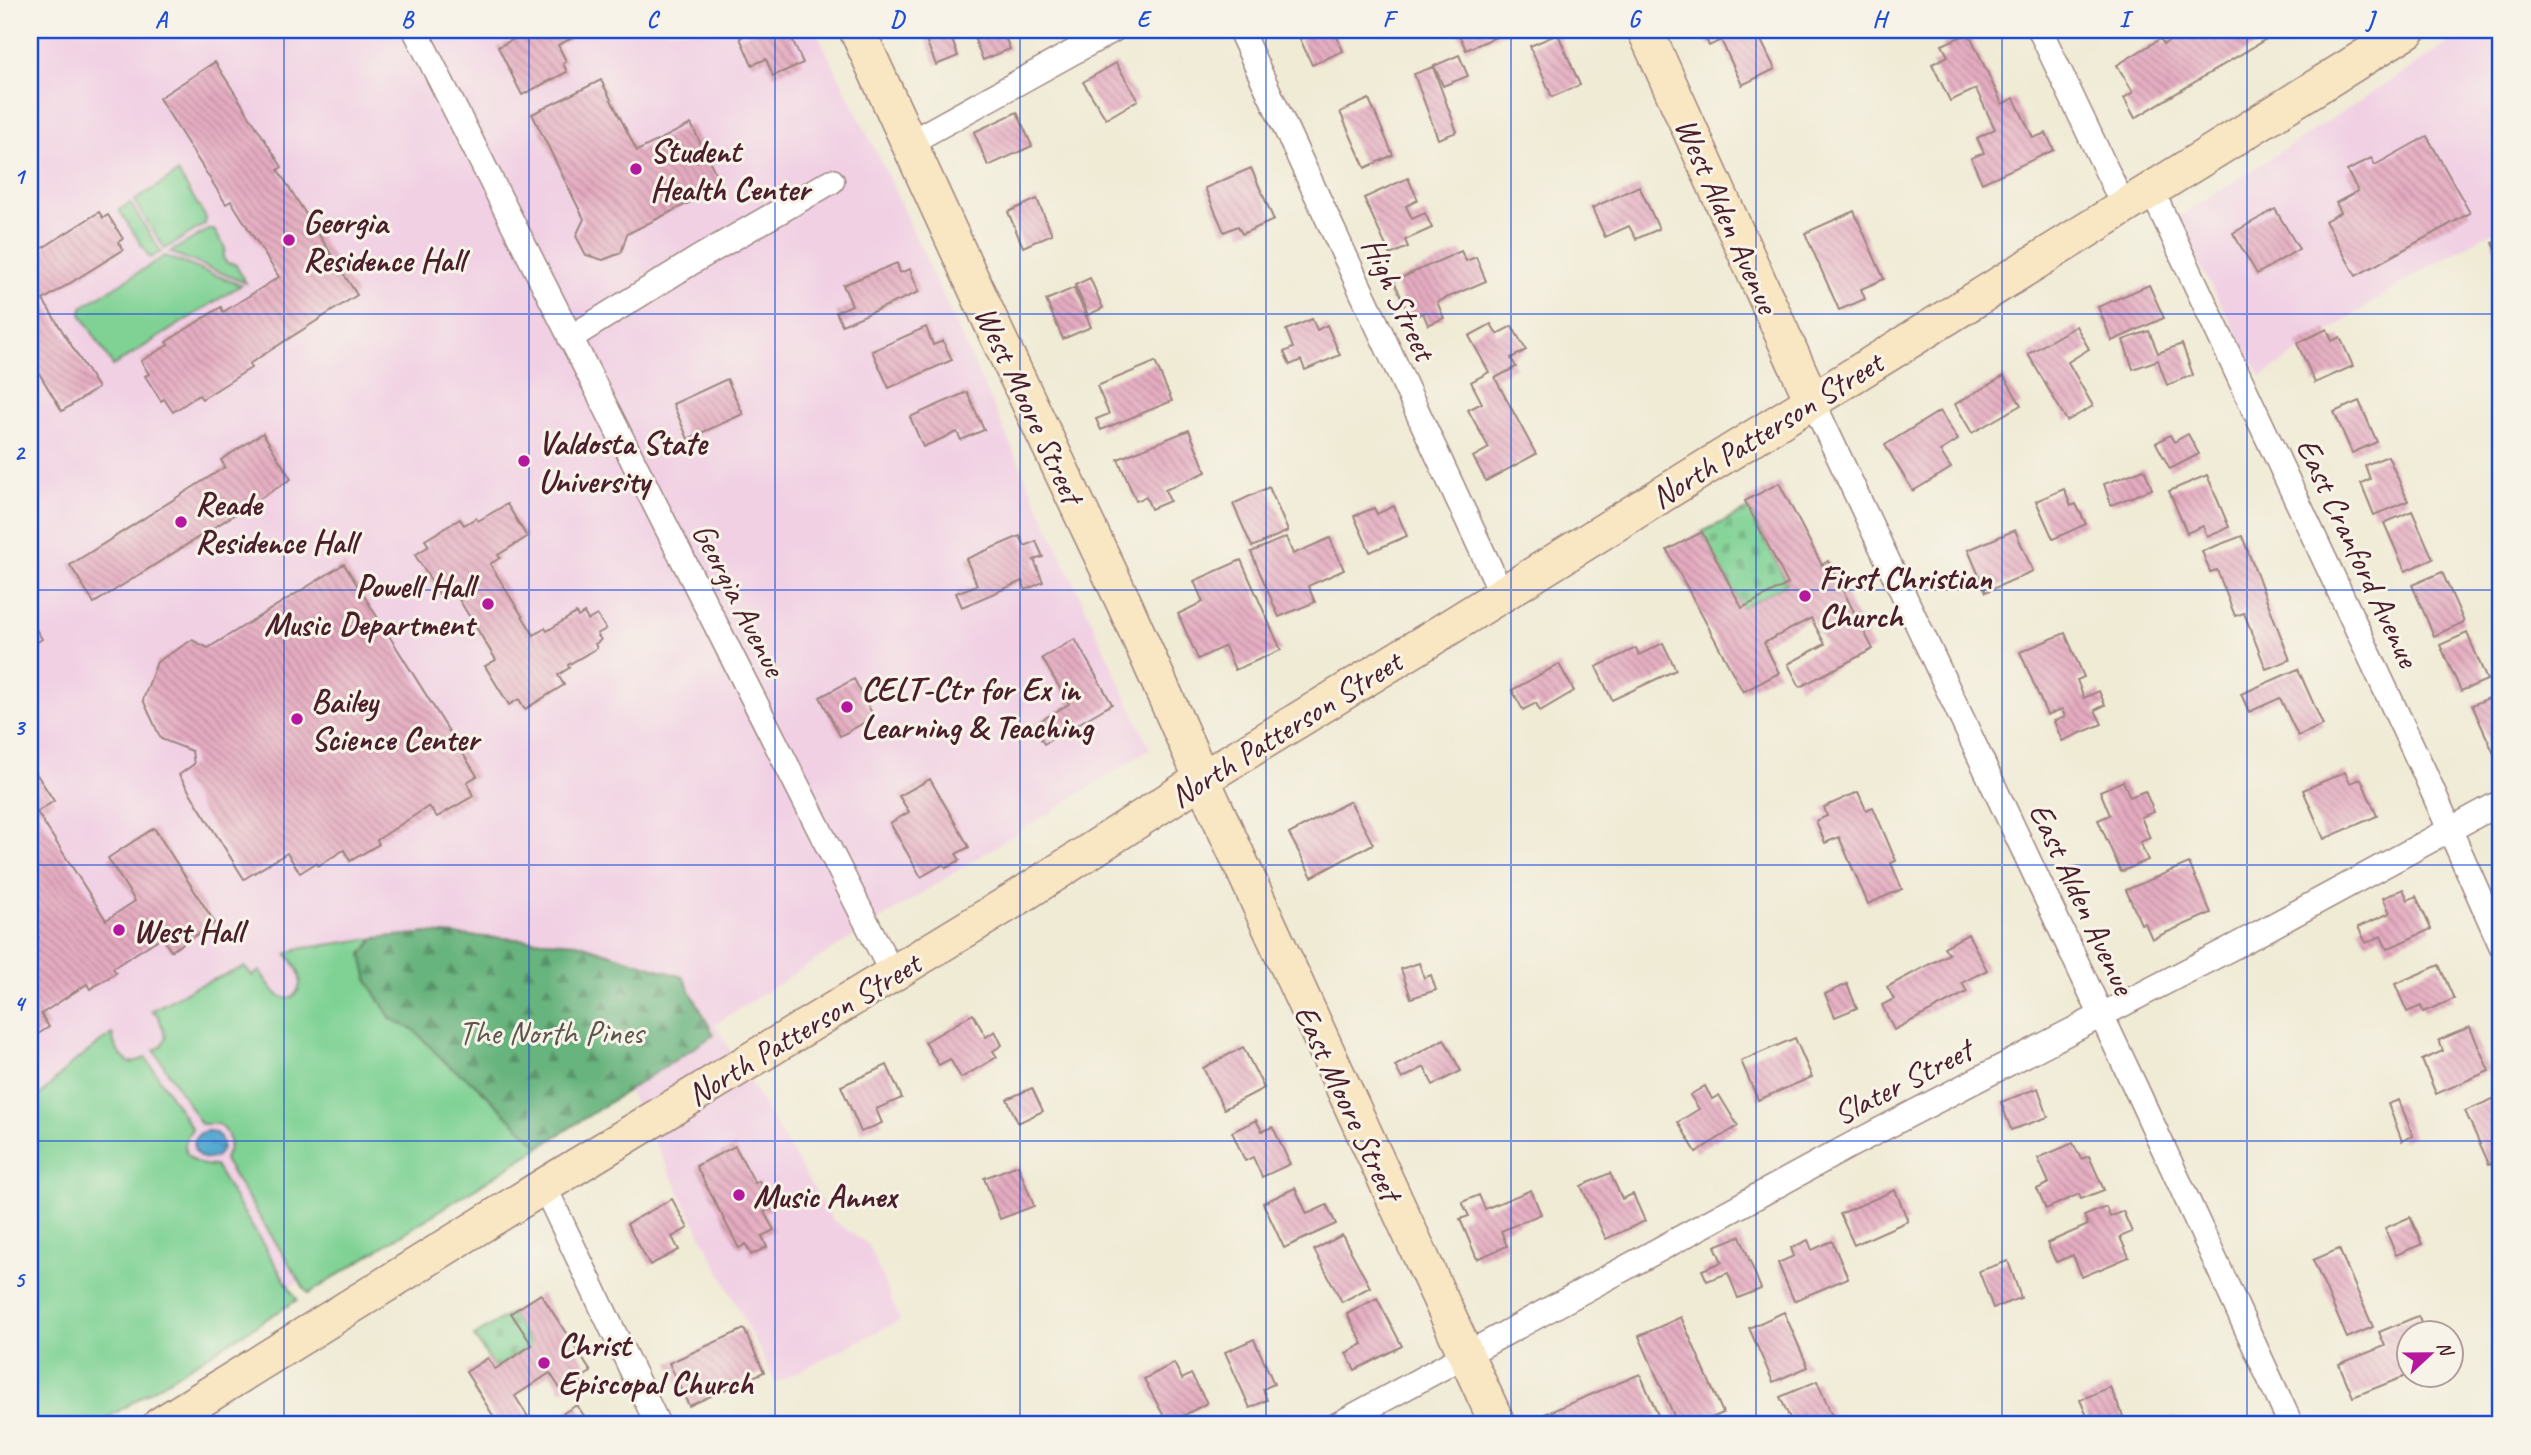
<svg xmlns="http://www.w3.org/2000/svg" width="2531" height="1455" font-family="Caveat,sans-serif">
<style>
.built{fill:#f1d0e4}
.grass{fill:#7fd294;stroke:#647860;stroke-width:2}
.forest{fill:url(#forest-firs);stroke:#586a54;stroke-width:2}
.cemetery{fill:url(#cemetery-stones);stroke:#647860;stroke-width:2}
.water{fill:url(#water-ripples);stroke:#4e647e;stroke-width:2}
.building{fill:url(#building-back-hatch)}
.lines{fill:none;stroke-linecap:round;stroke-linejoin:round}
.street-casing{stroke:#9d8580;stroke-width:27}
.secondary-casing{stroke:#9d8580;stroke-width:38}
.street{stroke:#fff;stroke-width:24}
.secondary{stroke:#f9e7c3;stroke-width:35}
.grid{fill:none;stroke:#1d4ed8;stroke-width:2;stroke-opacity:0.55}
.poi-dot{fill:#b5179e;stroke:#f7f3e8;stroke-width:2.5}
.labels{text-anchor:middle;stroke-width:6;stroke-linejoin:round;paint-order:stroke}
.poi-label{font-size:33px;font-weight:bold;fill:#4a1f2b;stroke:#f7f3e8;text-anchor:start}
.street-label{font-size:33px;fill:#4a1f2b;stroke:#f7f3e8}
.park-label{font-size:33px;fill:#5a554a;stroke:#f7f3e8}
.neatline{fill:none;stroke:#1d4ed8;stroke-width:2.5}
.grid-label{font-size:23px;text-anchor:middle;font-weight:bold;fill:#1d4ed8}
</style>
<defs>
<pattern id="forest-firs" width="22" height="20" patternUnits="userSpaceOnUse" patternTransform="scale(1.75)"><rect width="22" height="20" fill="#67b47e"/><path d="M5 1l3.5 6h-7zM16 11l3.5 6h-7z" fill="#579267"/></pattern>
<pattern id="cemetery-stones" width="16" height="16" patternUnits="userSpaceOnUse" patternTransform="scale(1.75)"><rect width="16" height="16" fill="#7fd294"/><path d="M2 7V4a2 2 0 0 1 4 0v3zM10 15v-3a2 2 0 0 1 4 0v3z" fill="#6fb480"/></pattern>
<pattern id="water-ripples" width="26" height="14" patternUnits="userSpaceOnUse" patternTransform="scale(1.75)"><rect width="26" height="14" fill="#53a9d0"/><path d="M2 4q2-2 4 0t4 0M15 11q2-2 4 0t4 0" fill="none" stroke="#4789a9"/></pattern>
<pattern id="building-back-hatch" width="6" height="6" patternUnits="userSpaceOnUse" patternTransform="scale(1.75)"><rect width="6" height="6" fill="#e5acc1"/><path d="M-1 5l2 2M0 0l6 6M5-1l2 2" fill="none" stroke="#bc8b9d"/></pattern>
</defs>
<rect width="100%" height="100%" fill="#f7f3e8"/>
<filter id="ink" filterUnits="userSpaceOnUse"><feTurbulence type="fractalNoise" baseFrequency=".0143" numOctaves="2"/><feDisplacementMap in="SourceGraphic" scale="14" xChannelSelector="R" yChannelSelector="G"/><feConvolveMatrix kernelMatrix="1 2 1 2 8 2 1 2 1" color-interpolation-filters="sRGB"/></filter>
<filter id="wash" filterUnits="userSpaceOnUse"><feTurbulence type="fractalNoise" baseFrequency=".00686" numOctaves="4" result="noise"/><feDisplacementMap in="SourceGraphic" scale="28" xChannelSelector="R" yChannelSelector="G"/><feGaussianBlur stdDeviation="1.57" result="paint"/><feColorMatrix in="noise" values="0 0 0 0 0 0 0 0 0 0 0 0 0 0 0 0 0 1.4 0 .05"/><feComposite in="paint" operator="in"/></filter>
<g filter="url(#wash)">
<rect width="100%" height="100%" fill="#f0ebd5"/>
<g class="built">
<path d="M30,30H816L887,174L1150,749L715,1024L833,1221L868,1244L900,1320L776,1383L623,1080L427,1200L73,1425H30Z"/>
<path d="M2469,30H2501V227L2411,277L2261,377L2175,220Z"/>
</g>
<g class="grass">
<path d="M178,173L206,218L205,224L165,249L134,201Z"/>
<path d="M130,203L161,252L150,258L119,210Z"/>
<path d="M208,230H214L225,248L223,258L227,263L235,264L246,283L170,252Z"/>
<path d="M165,256L241,285L113,366L81,314L82,307Z"/>
<path d="M375,938L362,954L368,981L391,1019L413,1029L449,1066L474,1083L540,1147L308,1294L224,1160C232,1147 232,1133 218,1124H201L154,1050L161,1047L166,1037L158,1015L151,1011L195,987L245,967L252,976L260,971C265,979 270,988 277,994C293,1006 304,988 299,973C296,966 292,960 287,954L297,949Z"/>
<path d="M112,1034C114,1047 119,1057 131,1063L146,1058L192,1129C175,1151 192,1166 215,1166L297,1300L96,1425H30V1105L75,1061Z"/>
</g>
<path class="forest" d="M427,933L577,943L683,977L714,1035L540,1147L474,1083L449,1066L413,1029L391,1019L368,981L362,954L375,938Z"/>
<g class="cemetery">
<path d="M1749,509L1788,584L1742,608L1702,532Z"/>
<path d="M511,1313L532,1345L495,1369L474,1336Z"/>
</g>
<circle class="water" cx="208" cy="1145" r="14"/>
<g id="blocks">
<g class="building">
<path d="M532,30H589L558,45L566,61L563,63L567,72L522,95L498,47Z"/>
<path d="M754,30H788L803,63L773,76L766,59L752,65L740,38Z"/>
<path d="M922,30H968L951,37L958,56L936,65Z"/>
<path d="M971,30H1002L1010,49L983,60Z"/>
<path d="M1296,30H1334L1343,51L1312,65Z"/>
<path d="M1457,30H1512L1466,50Z"/>
<path d="M1702,30H1756L1775,69L1742,85L1721,40L1709,46Z"/>
<path d="M2175,30H2281L2135,118L2124,98L2133,92L2117,65L2160,39L2164,44L2179,35Z"/>
<path d="M1969,33L2002,104L2014,98L2033,138L2046,133L2054,150L1982,183L1971,158L1984,153L1977,138L1995,129L1976,89L1950,101L1932,64L1948,56L1942,45Z"/>
<path d="M1558,34L1580,85L1552,97L1530,46Z"/>
<path d="M1459,55L1468,76L1443,86L1434,66Z"/>
<path d="M215,62L282,167L278,170L357,295L249,364L251,368L202,399L199,395L173,412L164,399L161,401L145,376L149,374L141,361L168,345L166,342L221,307L223,312L279,277L231,201L226,204L159,98Z"/>
<path d="M1116,63L1138,100L1106,119L1083,82Z"/>
<path d="M1433,67L1457,132L1438,139L1414,74Z"/>
<path d="M601,80L637,151L691,124L722,186L627,234L621,253L603,260L586,255L576,236L584,219L532,114Z"/>
<path d="M1369,99L1393,155L1365,168L1340,112Z"/>
<path d="M1017,112L1032,146L988,166L974,132Z"/>
<path d="M2427,136L2470,213L2356,276L2325,221L2341,212L2336,203L2358,191L2347,171L2371,158L2375,165Z"/>
<path d="M1251,168L1274,220L1242,234L1238,226L1224,232L1205,188Z"/>
<path d="M1408,178L1418,200L1406,206L1412,219L1425,213L1432,228L1405,240L1408,247L1390,255L1364,198Z"/>
<path d="M1639,186L1659,229L1636,239L1629,226L1605,237L1592,208Z"/>
<path d="M1037,199L1052,234L1023,247L1008,212Z"/>
<path d="M2275,209L2299,249L2257,274L2233,233Z"/>
<path d="M1854,211L1884,279L1861,289L1865,299L1839,310L1805,233Z"/>
<path d="M99,212L103,218L108,215L123,239L118,242L123,250L43,300L98,388L62,411L34,365L30,368V256Z"/>
<path d="M2501,239V262L2493,243Z"/>
<path d="M1461,251L1466,261L1476,257L1486,281L1437,302L1444,318L1428,325L1423,313L1410,318L1394,281Z"/>
<path d="M897,263L900,273L910,269L919,292L842,325L836,312L852,305L843,285Z"/>
<path d="M1090,278L1103,308L1088,315L1075,285Z"/>
<path d="M2149,285L2164,318L2112,341L2098,307Z"/>
<path d="M1074,288L1091,327L1063,339L1046,300Z"/>
<path d="M1312,319L1317,330L1327,325L1340,355L1305,370L1301,360L1290,365L1284,352L1293,348L1286,330Z"/>
<path d="M1491,324L1497,334L1512,326L1526,350L1511,358L1516,367L1495,378L1536,454L1486,481L1473,457L1489,448L1468,410L1482,403L1471,382L1489,372L1469,336Z"/>
<path d="M2076,326L2089,349L2068,362L2093,406L2067,421L2028,354Z"/>
<path d="M926,327L933,345L943,341L952,360L889,388L872,351Z"/>
<path d="M2327,329L2332,341L2340,337L2353,366L2315,383L2297,343Z"/>
<path d="M2149,331L2158,353L2182,344L2193,375L2167,385L2158,360L2133,369L2123,340Z"/>
<path d="M1155,362L1172,401L1101,430L1096,419L1109,414L1097,386Z"/>
<path d="M2004,376L2021,405L1972,433L1955,404Z"/>
<path d="M727,379L743,414L688,439L673,404Z"/>
<path d="M967,392L984,430L961,440L957,432L923,447L910,417Z"/>
<path d="M2359,401L2377,442L2352,453L2334,412Z"/>
<path d="M1940,411L1958,440L1940,451L1951,468L1913,491L1885,445Z"/>
<path d="M1189,430L1206,472L1165,490L1170,501L1151,509L1146,497L1136,501L1118,459Z"/>
<path d="M263,433L291,479L94,603L70,565L225,467L221,460Z"/>
<path d="M2188,434L2199,454L2170,469L2156,443L2170,435L2174,442Z"/>
<path d="M2388,456L2408,501L2374,515L2361,483L2370,479L2365,465Z"/>
<path d="M2144,469L2152,489L2111,505L2104,484Z"/>
<path d="M2207,475L2229,527L2207,536L2203,526L2187,533L2169,491Z"/>
<path d="M1779,483L1822,565L1828,561L1873,649L1800,687L1788,664L1825,644L1811,618L1764,643L1779,673L1743,692L1667,550L1702,532L1742,608L1788,584L1745,501Z"/>
<path d="M1269,487L1288,531L1252,547L1233,504Z"/>
<path d="M2064,489L2071,506L2076,504L2086,524L2053,539L2036,501Z"/>
<path d="M507,504L527,537L498,555L500,558L490,564L534,635L545,628L547,631L576,613L578,617L584,613L588,620L597,615L606,629L597,634L601,640L595,644L597,648L568,665L569,668L558,675L564,685L525,709L519,699L509,705L485,666L496,660L452,588L440,595L415,555L429,546L425,540L460,519L464,525L476,518L478,521Z"/>
<path d="M1394,506L1407,536L1370,552L1354,516L1374,508L1377,514Z"/>
<path d="M2412,511L2433,559L2405,571L2384,523Z"/>
<path d="M2015,530L2033,571L1986,592L1968,550Z"/>
<path d="M1020,536L1025,546L1036,541L1043,557L1034,560L1043,582L1026,590L1022,581L962,607L956,593L977,585L966,559Z"/>
<path d="M2242,536L2290,660L2266,669L2244,613L2235,616L2217,570L2210,572L2202,551Z"/>
<path d="M1286,537L1293,554L1330,538L1344,570L1308,586L1315,602L1279,617L1251,552Z"/>
<path d="M1241,560L1281,650L1235,670L1225,646L1198,659L1178,614L1203,602L1194,581Z"/>
<path d="M344,564L477,776L467,782L473,796L437,817L429,806L377,840L379,844L350,861L344,850L318,866L316,863L300,873L287,853L244,879L179,775L194,764L192,751L161,739L143,700L157,662L192,640L208,648Z"/>
<path d="M2442,572L2464,622L2434,636L2412,585Z"/>
<path d="M30,620L42,639L30,647Z"/>
<path d="M2065,633L2084,677L2077,680L2084,698L2099,691L2105,705L2095,710L2102,724L2062,741L2054,721L2065,717L2062,709L2047,715L2020,652Z"/>
<path d="M2467,633L2487,680L2461,691L2440,645Z"/>
<path d="M1075,639L1112,704L1044,744L1033,725L1069,704L1042,658Z"/>
<path d="M1663,643L1676,670L1612,700L1596,667L1636,648L1639,655Z"/>
<path d="M1559,664L1574,691L1540,711L1536,703L1523,710L1512,690Z"/>
<path d="M2298,669L2323,725L2298,736L2280,698L2249,712L2241,694Z"/>
<path d="M854,679L874,717L840,736L820,697Z"/>
<path d="M2501,693V753L2495,756L2472,705Z"/>
<path d="M34,770L54,801L37,812L106,920L135,901L108,858L154,828L215,923L171,951L162,937L113,968L116,973L90,989L87,984L41,1014L49,1027L30,1039V945L39,938L30,923V773Z"/>
<path d="M2345,772L2350,783L2361,779L2377,816L2324,839L2303,790Z"/>
<path d="M930,779L969,847L956,854L960,860L946,868L944,864L921,877L890,823L909,812L899,796Z"/>
<path d="M2123,781L2130,797L2145,791L2154,812L2141,817L2150,838L2140,842L2148,860L2121,872L2098,820L2110,815L2100,791Z"/>
<path d="M1858,792L1866,810L1873,807L1896,861L1891,863L1902,889L1868,904L1839,837L1825,843L1816,821L1827,816L1824,807Z"/>
<path d="M1350,801L1373,844L1312,877L1289,834Z"/>
<path d="M2189,863L2211,913L2152,939L2145,923L2141,924L2126,890Z"/>
<path d="M2403,889L2408,900L2416,896L2431,929L2387,949L2381,936L2366,943L2358,927L2390,913L2383,898Z"/>
<path d="M1968,934L1987,970L1962,983L1967,992L1894,1030L1882,1005L1894,999L1887,987L1949,954L1944,947Z"/>
<path d="M1419,963L1424,978L1431,975L1436,990L1411,998L1401,969Z"/>
<path d="M2439,965L2454,999L2423,1012L2421,1006L2407,1012L2395,984Z"/>
<path d="M1847,984L1857,1008L1835,1017L1825,994Z"/>
<path d="M973,1014L986,1037L995,1031L1002,1045L993,1051L997,1057L961,1078L950,1059L939,1065L925,1042Z"/>
<path d="M2470,1027L2489,1071L2436,1094L2422,1060L2443,1051L2439,1040Z"/>
<path d="M1795,1038L1812,1077L1758,1100L1741,1061Z"/>
<path d="M1444,1039L1461,1071L1433,1085L1424,1067L1402,1079L1395,1066Z"/>
<path d="M1243,1047L1264,1088L1224,1109L1203,1068Z"/>
<path d="M887,1065L902,1098L876,1109L882,1123L861,1132L841,1086Z"/>
<path d="M1705,1086L1712,1099L1719,1095L1738,1126L1696,1152L1678,1122L1699,1109L1690,1095Z"/>
<path d="M1032,1088L1043,1111L1018,1123L1007,1099Z"/>
<path d="M2038,1088L2048,1117L2011,1130L2001,1102Z"/>
<path d="M2495,1098L2501,1113V1159L2489,1164L2465,1111Z"/>
<path d="M2399,1100L2413,1136L2402,1141L2388,1104Z"/>
<path d="M1256,1120L1262,1131L1273,1127L1290,1164L1262,1177L1253,1157L1245,1161L1232,1132Z"/>
<path d="M2073,1143L2081,1159L2089,1156L2104,1190L2081,1199L2079,1194L2046,1209L2037,1189L2049,1183L2038,1158Z"/>
<path d="M735,1146L755,1183L759,1181L773,1208L764,1212L774,1230L762,1236L767,1247L751,1255L746,1244L739,1248L696,1166Z"/>
<path d="M1018,1165L1034,1206L1000,1219L984,1178Z"/>
<path d="M1610,1173L1622,1199L1633,1194L1645,1221L1606,1239L1581,1186Z"/>
<path d="M1295,1188L1307,1214L1327,1205L1336,1224L1284,1248L1263,1203Z"/>
<path d="M1531,1190L1541,1214L1501,1231L1507,1246L1477,1259L1460,1219L1469,1216L1462,1202L1479,1195L1485,1209Z"/>
<path d="M1895,1190L1908,1221L1854,1245L1840,1214Z"/>
<path d="M672,1199L688,1228L672,1237L679,1250L650,1265L627,1224Z"/>
<path d="M2106,1207L2110,1217L2123,1211L2132,1232L2120,1237L2129,1257L2082,1277L2073,1255L2056,1262L2047,1243L2088,1225L2084,1216Z"/>
<path d="M2410,1217L2422,1244L2396,1255L2385,1228Z"/>
<path d="M1342,1235L1370,1287L1342,1302L1314,1250Z"/>
<path d="M1740,1236L1761,1289L1738,1298L1728,1273L1707,1281L1702,1270L1722,1262L1715,1246Z"/>
<path d="M1808,1240L1812,1250L1832,1241L1848,1278L1794,1301L1778,1263L1794,1256L1791,1248Z"/>
<path d="M2339,1249L2373,1327L2347,1338L2313,1260Z"/>
<path d="M2008,1261L2021,1298L1993,1308L1979,1271Z"/>
<path d="M541,1294L591,1372L561,1390L550,1373L515,1396L533,1425H499L466,1372L488,1358L495,1369L532,1345L511,1313Z"/>
<path d="M1377,1298L1402,1346L1355,1370L1346,1353L1363,1344L1347,1314Z"/>
<path d="M1784,1312L1808,1367L1773,1382L1749,1328Z"/>
<path d="M2418,1316L2425,1332H2408V1375L2353,1397L2339,1364L2385,1346L2379,1332Z"/>
<path d="M1681,1317L1723,1413L1696,1425H1678L1639,1336Z"/>
<path d="M744,1329L764,1372L689,1406L669,1363Z"/>
<path d="M1254,1339L1274,1384L1263,1389L1267,1400L1250,1408L1225,1352Z"/>
<path d="M1174,1363L1182,1379L1191,1374L1207,1403L1168,1424L1144,1379Z"/>
<path d="M1640,1374L1658,1415L1634,1425H1544L1540,1416Z"/>
<path d="M1817,1381L1836,1425H1793L1780,1397Z"/>
<path d="M2110,1387L2127,1425H2091L2080,1400Z"/>
<path d="M577,1405L590,1425H543Z"/>
<path d="M1425,1418L1428,1425H1405Z"/>
<path d="M2176,1418L2179,1425H2158Z"/>
</g>
</g>
</g>
<g filter="url(#ink)">
<use href="#blocks" fill-opacity="0" stroke="#9d8580" stroke-width="2"/>
<g class="lines">
<defs>
<g id="street">
<path d="M415,30L892,973"/>
<path d="M1240,30L1502,594"/>
<path d="M2040,30L2124,207"/>
<path d="M909,143L1113,30"/>
<path d="M2151,189L2426,776L2501,945"/>
<path d="M570,338L697,259L832,181"/>
<path d="M1812,400L2138,1093L2291,1425"/>
<path d="M544,1186L658,1425"/>
<path d="M1337,1425L1851,1145L2239,944L2501,802"/>
</g>
<g id="secondary">
<path d="M857,30L997,335L1124,603L1202,779L1498,1425"/>
<path d="M1645,30L1812,400"/>
<path d="M160,1425L544,1186L1014,900L1202,779L1424,643L2408,30"/>
</g>
</defs>
<use href="#street" class="street-casing"/>
<use href="#secondary" class="secondary-casing"/>
<use href="#street" class="street"/>
<use href="#secondary" class="secondary"/>
</g>
</g>
<path class="grid" d="M284,30V1425M529,30V1425M775,30V1425M1020,30V1425M1266,30V1425M1511,30V1425M1756,30V1425M2002,30V1425M2247,30V1425M30,314H2501M30,590H2501M30,865H2501M30,1141H2501"/>
<g class="poi-dot">
<circle cx="636" cy="169" r="7"/>
<circle cx="289" cy="240" r="7"/>
<circle cx="524" cy="461" r="7"/>
<circle cx="181" cy="522" r="7"/>
<circle cx="1805" cy="596" r="7"/>
<circle cx="488" cy="604" r="7"/>
<circle cx="847" cy="707" r="7"/>
<circle cx="297" cy="719" r="7"/>
<circle cx="119" cy="930" r="7"/>
<circle cx="739" cy="1195" r="7"/>
<circle cx="544" cy="1363" r="7"/>
</g>
<g class="labels">
<g class="poi-label">
<text x="650" y="162">Student<tspan x="650" dy="38">Health Center</tspan></text>
<text x="303" y="233">Georgia<tspan x="303" dy="38">Residence Hall</tspan></text>
<text x="538" y="454">Valdosta State<tspan x="538" dy="38">University</tspan></text>
<text x="195" y="515">Reade<tspan x="195" dy="38">Residence Hall</tspan></text>
<text x="1819" y="589">First Christian<tspan x="1819" dy="38">Church</tspan></text>
<text x="474" y="597" text-anchor="end">Powell Hall<tspan x="474" dy="38">Music Department</tspan></text>
<text x="861" y="700">CELT-Ctr for Ex in<tspan x="861" dy="38">Learning &amp; Teaching</tspan></text>
<text x="311" y="712">Bailey<tspan x="311" dy="38">Science Center</tspan></text>
<text x="133" y="942">West Hall</text>
<text x="753" y="1207">Music Annex</text>
<text x="558" y="1356">Christ<tspan x="558" dy="38">Episcopal Church</tspan></text>
</g>
<g class="street-label">
<text transform="translate(1728 215) rotate(66)" y="12">West Alden Avenue</text>
<text transform="translate(1400 298) rotate(65)" y="12">High Street</text>
<text transform="translate(1030 404) rotate(65)" y="12">West Moore Street</text>
<text transform="translate(1766 429) rotate(-32)" y="12">North Patterson Street</text>
<text transform="translate(2359 552) rotate(65)" y="12">East Cranford Avenue</text>
<text transform="translate(740 599) rotate(63)" y="12">Georgia Avenue</text>
<text transform="translate(1285 728) rotate(-32)" y="12">North Patterson Street</text>
<text transform="translate(2083 898) rotate(65)" y="12">East Alden Avenue</text>
<text transform="translate(803 1028) rotate(-31)" y="12">North Patterson Street</text>
<text transform="translate(1902 1081) rotate(-27)" y="12">Slater Street</text>
<text transform="translate(1349 1102) rotate(65)" y="12">East Moore Street</text>
</g>
<g class="park-label">
<text x="551" y="1044">The North Pines</text>
</g>
</g>
<rect width="2531" height="1455" fill="none" stroke="#f7f3e8" stroke-width="77"/>
<g transform="translate(2430 1354) rotate(68)"><circle r="33" fill="#f7f3e8" stroke="#b29e9c" stroke-width="2"/>
<path d="M0-5L12 26L0 18L-12 26Z" fill="#b5179e"/>
<text y="-10" font-size="19" font-weight="bold" text-anchor="middle" fill="#4a1f2b">N</text>
</g>
<rect x="38" y="38" width="2454" height="1378" class="neatline"/>
<g class="grid-label">
<text x="161" y="27">A</text>
<text x="407" y="27">B</text>
<text x="652" y="27">C</text>
<text x="897" y="27">D</text>
<text x="1143" y="27">E</text>
<text x="1388" y="27">F</text>
<text x="1634" y="27">G</text>
<text x="1879" y="27">H</text>
<text x="2124" y="27">I</text>
<text x="2370" y="27">J</text>
<text x="19" y="184">1</text>
<text x="19" y="460">2</text>
<text x="19" y="735">3</text>
<text x="19" y="1011">4</text>
<text x="19" y="1287">5</text>
</g>
</svg>
